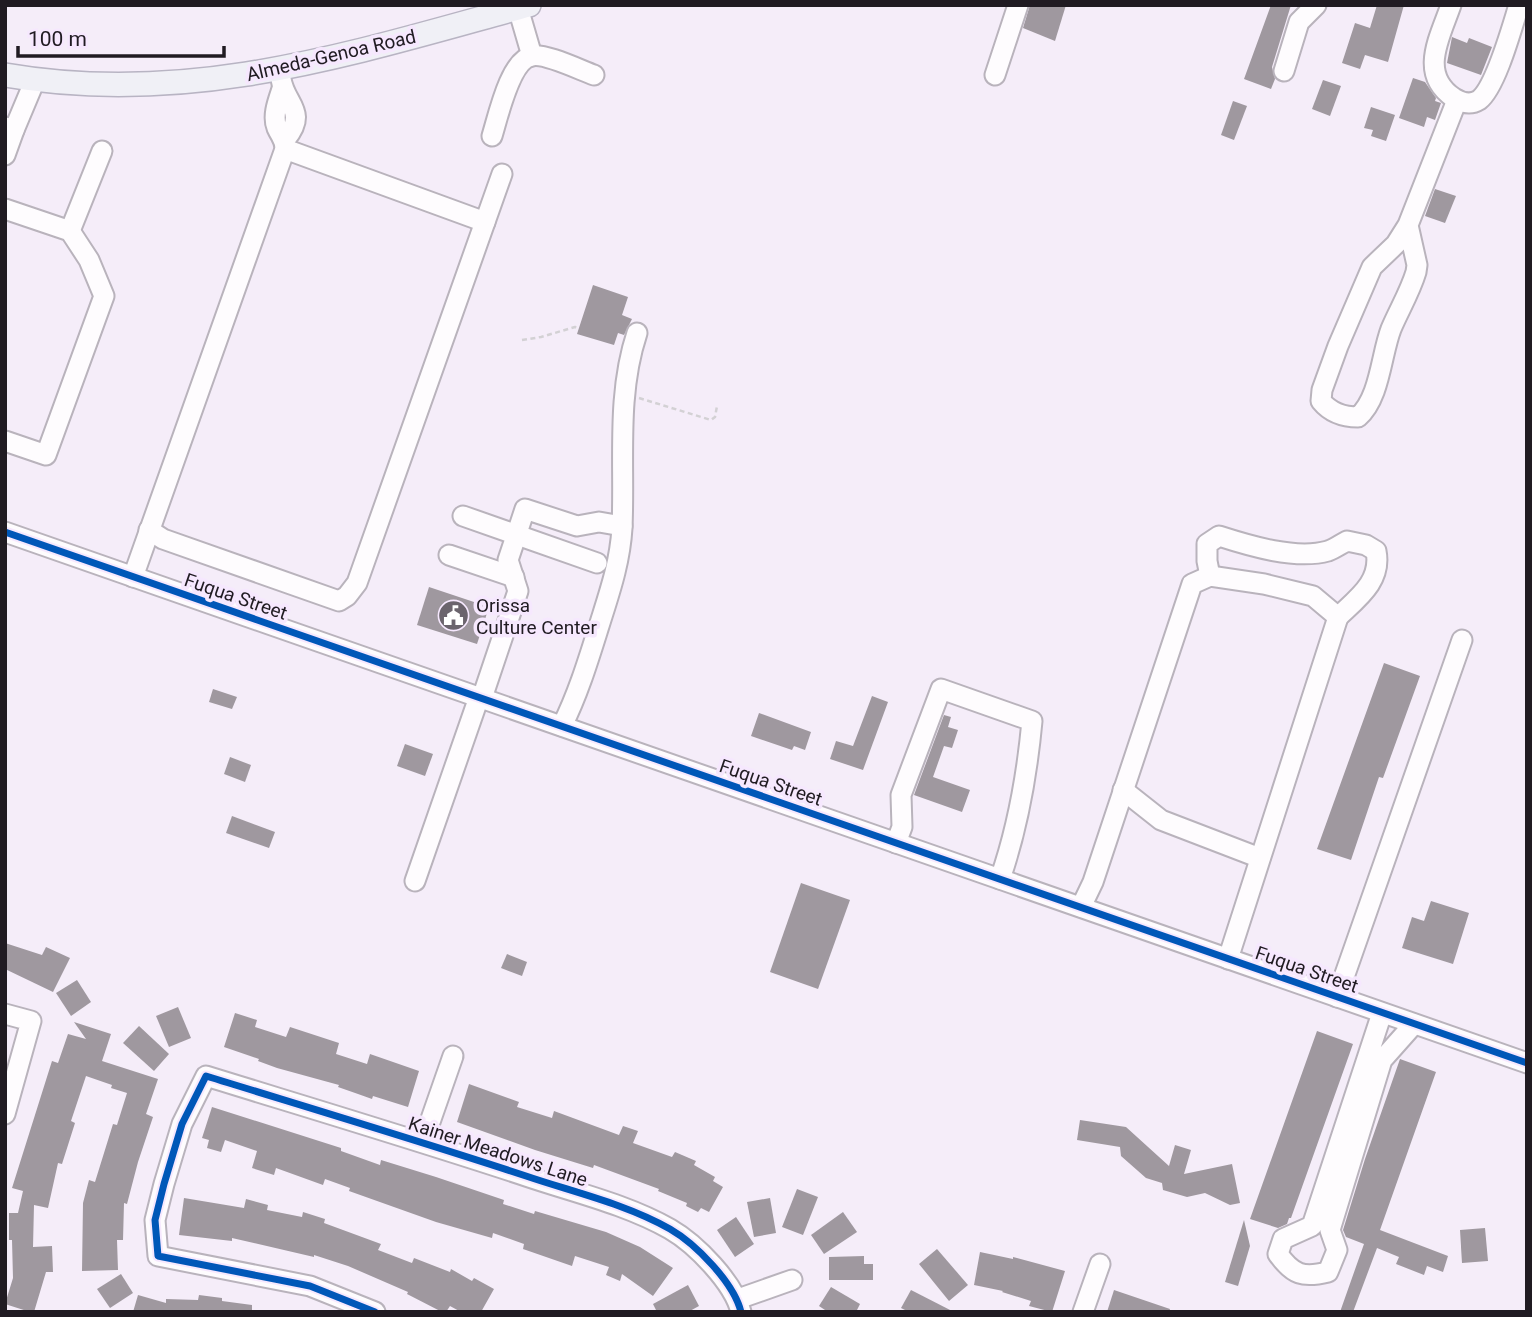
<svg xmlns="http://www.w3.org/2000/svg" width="1532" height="1317" font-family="Roboto,sans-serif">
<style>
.building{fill:#9f989f}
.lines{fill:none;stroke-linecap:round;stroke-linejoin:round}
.minor-casing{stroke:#b9b3bc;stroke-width:23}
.major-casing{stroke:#b8b4c3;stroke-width:26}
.path{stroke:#d3d1d4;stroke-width:2.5;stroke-dasharray:5 3.5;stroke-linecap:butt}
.minor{stroke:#fefcfe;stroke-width:19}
.major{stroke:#f0f0f6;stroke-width:23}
.cycleway-casing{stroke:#f6e8fe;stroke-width:11}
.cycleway{stroke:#0057b8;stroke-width:7}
.labels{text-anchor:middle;stroke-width:7;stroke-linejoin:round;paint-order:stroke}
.street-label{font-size:19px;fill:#201b22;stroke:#f6e8fe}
.poi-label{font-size:19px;fill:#201b22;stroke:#f6e8fe;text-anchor:start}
</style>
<rect width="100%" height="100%" fill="#f5edf9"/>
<g class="building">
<path d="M1030,5H1066L1055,41L1023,28Z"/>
<path d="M1271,5H1291L1272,67L1275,79L1271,89L1244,79Z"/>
<path d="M1377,5H1404L1388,62L1365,55L1360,69L1342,63L1355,23L1370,28Z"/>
<path d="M1452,37L1467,43L1469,38L1492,47L1481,75L1447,63Z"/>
<path d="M1413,78L1425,82L1436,98L1435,101L1441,103L1435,120L1427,117L1424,127L1399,118Z"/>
<path d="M1323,80L1341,86L1330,116L1312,109Z"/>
<path d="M1233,101L1247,106L1234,140L1221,135Z"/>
<path d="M1371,107L1395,115L1386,141L1371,136L1373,130L1364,128Z"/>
<path d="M1435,189L1456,196L1445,223L1425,216Z"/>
<path d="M593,285L628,297L622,315L632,319L624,335L618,333L614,345L577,334Z"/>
<path d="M429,587L489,607L477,644L417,625Z"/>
<path d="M1384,663L1420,676L1383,778L1379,777L1351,860L1317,849Z"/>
<path d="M213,689L237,697L232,709L209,702Z"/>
<path d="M872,696L888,702L863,770L830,759L836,741L853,746Z"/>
<path d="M759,713L811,732L805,750L794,746L792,750L751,736Z"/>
<path d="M944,715L951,717L948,727L958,730L952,748L944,746L933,777L970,790L962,812L914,795Z"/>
<path d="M405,744L433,754L425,776L397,766Z"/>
<path d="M230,757L251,765L245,782L224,774Z"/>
<path d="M232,816L275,832L269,848L226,833Z"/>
<path d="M801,883L850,900L818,989L770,972Z"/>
<path d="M1431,901L1469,913L1453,964L1402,948L1412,917L1424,921Z"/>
<path d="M5,943L42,955L46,947L70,958L53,992L5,969Z"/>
<path d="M507,954L527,962L522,976L501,968Z"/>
<path d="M77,980L91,1002L71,1016L56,993Z"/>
<path d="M178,1007L191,1038L169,1047L156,1016Z"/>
<path d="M235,1013L257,1020L255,1027L286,1037L290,1027L339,1043L336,1054L367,1064L370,1054L419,1071L408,1107L373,1096L372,1099L358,1094L338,1087L339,1085L277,1068L258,1061L259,1059L224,1047Z"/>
<path d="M74,1022L111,1034L102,1061L158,1079L146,1114L153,1117L138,1162L127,1204L124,1203L123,1240H117L118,1270L82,1271L83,1203L89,1180L95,1182L113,1124L117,1125L127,1093L111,1088L112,1085L86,1076L71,1121L75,1123L62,1164L58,1163L48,1208L34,1205L33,1247L52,1246L53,1272H46L34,1312H30L5,1304L13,1278L12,1240H9V1213H18L23,1191L12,1188L52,1061L58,1063L68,1034L86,1039Z"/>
<path d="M139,1026L169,1054L154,1071L123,1043Z"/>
<path d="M1317,1031L1353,1044L1291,1218H1289L1287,1224L1278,1228L1250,1219Z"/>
<path d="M1400,1059L1436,1072L1380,1230L1448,1256L1443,1272L1427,1266L1424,1275L1396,1264L1399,1257L1377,1248L1353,1312H1340L1364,1244L1346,1237L1343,1230L1365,1159Z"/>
<path d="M469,1084L519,1102L517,1107L552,1118L554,1111L619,1135L623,1126L638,1131L633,1143L672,1157L675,1152L696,1161L694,1165L715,1177L713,1181L723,1187L709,1212L701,1208L698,1212L686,1206L687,1203L658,1191L659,1189L594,1165L593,1168L535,1150L457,1122Z"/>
<path d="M212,1107L341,1148V1151L380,1165L381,1160L436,1177L504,1200L503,1204L534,1214L535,1211L606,1232L640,1247L673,1268L653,1296L622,1274L620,1281L606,1275L609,1267L575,1256L572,1266L523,1249L524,1244L493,1233L492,1238L436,1222L349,1191L350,1188L325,1179L323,1185L276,1168L274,1175L252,1168L257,1151L225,1140L221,1152L207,1148L209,1140L202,1138Z"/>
<path d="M1080,1120L1126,1127L1169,1166L1175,1145L1191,1150L1184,1174L1232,1164L1240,1203L1230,1205L1205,1193L1187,1197L1163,1190L1162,1183L1146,1178L1121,1156L1120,1147L1077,1140Z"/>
<path d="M797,1189L818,1197L803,1235L782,1227Z"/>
<path d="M184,1198L244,1208L246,1199L268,1205L267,1210L302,1217L303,1212L325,1219L324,1223L381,1244L378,1250L412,1263L414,1258L450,1272L451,1269L472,1281L474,1278L494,1289L481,1312H461L450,1306L446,1312H442L407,1294L408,1292L348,1266L314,1255V1257L232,1238V1241L179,1235Z"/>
<path d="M770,1198L776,1233L754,1237L747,1202Z"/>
<path d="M843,1212L857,1232L824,1254L811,1235Z"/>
<path d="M736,1217L754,1244L735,1257L717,1230Z"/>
<path d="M1244,1220L1250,1246L1238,1286L1225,1282Z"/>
<path d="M1485,1228L1488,1261L1462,1263L1460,1230Z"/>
<path d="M937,1249L968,1285L949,1301L919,1264Z"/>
<path d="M980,1252L1013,1259V1257L1065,1271L1052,1312L1029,1306L1031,1301L1002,1292L1003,1291L974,1285Z"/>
<path d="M864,1256V1264H873V1280H829V1257Z"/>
<path d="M121,1274L133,1293L110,1308L97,1289Z"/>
<path d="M688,1285L699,1306L688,1312H657L653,1304Z"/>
<path d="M831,1287L860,1304L856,1312H828L819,1306Z"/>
<path d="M911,1290L954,1312H909L901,1308Z"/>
<path d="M1114,1290L1170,1309L1169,1312H1107Z"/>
<path d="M138,1295L166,1303V1299L198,1300L199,1295L222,1298V1301L252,1305V1312H133Z"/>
</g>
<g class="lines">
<defs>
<g id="minor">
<path d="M1451,5C1440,37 1418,74 1454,98C1462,103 1471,105 1479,100C1496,87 1512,27 1519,5"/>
<path d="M518,8L532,56"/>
<path d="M1284,71L1299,22L1316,5"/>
<path d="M995,75L1018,5"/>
<path d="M281,79C285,105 309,111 285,140"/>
<path d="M5,127L14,130L5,155"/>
<path d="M14,130L35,80"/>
<path d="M492,136C498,117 510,60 532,56C545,53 580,70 594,75"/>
<path d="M285,149L485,222"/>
<path d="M5,209L70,231L89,260L104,296L46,455L5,441"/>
<path d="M1408,225L1417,265L1416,272C1410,292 1399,310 1391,329C1381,355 1380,398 1358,417C1343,417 1330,412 1321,401L1322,390L1338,346L1372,267L1396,244L1408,225L1457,100"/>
<path d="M70,231L102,151"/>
<path d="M463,516L597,563"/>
<path d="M149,530L163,539L339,601L347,596L357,583L502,174"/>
<path d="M5,532L1527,1063"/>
<path d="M449,555L514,577"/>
<path d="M1210,576L1207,561V544L1219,536C1250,546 1296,560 1328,551C1334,549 1341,544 1347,541L1366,545L1376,551C1382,581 1358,598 1338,617"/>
<path d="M133,577L285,149C285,139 281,137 277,128C272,116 278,101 282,89"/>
<path d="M482,698L518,591L508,560L525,509L577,526L599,522L622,526"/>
<path d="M562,726C578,694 588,661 599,626C609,594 620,563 622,528C625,464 616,396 637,333"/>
<path d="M1123,790L1161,820L1260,858"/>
<path d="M896,843L902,827L901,795L941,689L1032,721C1027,775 1018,827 1000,879"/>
<path d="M415,881L479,697"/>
<path d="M1081,907L1093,882L1192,584L1210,576L1264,584L1313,596L1338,617L1228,959"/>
<path d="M1337,997L1462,640"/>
<path d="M1382,1013L1312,1226L1283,1239L1278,1254C1293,1275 1303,1278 1328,1272L1337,1250L1330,1230L1382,1060L1414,1024"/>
<path d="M5,1014L31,1021L5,1114"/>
<path d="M423,1142L453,1056"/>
<path d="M738,1299L792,1280"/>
<path d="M375,1312L310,1286L158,1256L155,1220L164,1184L182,1124L206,1076C313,1109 420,1141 526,1176C573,1192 626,1204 670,1229C696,1244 734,1283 741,1312"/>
<path d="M1083,1312L1100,1264"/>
</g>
<path id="major" d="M5,75C190,107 353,53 529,5"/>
</defs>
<use href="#minor" class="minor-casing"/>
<use href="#major" class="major-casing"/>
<g class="path">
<path d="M522,340L541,337L575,327L579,328"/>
<path d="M639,398L711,420L715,417L717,406"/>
</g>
<use href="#minor" class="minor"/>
<use href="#major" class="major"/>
<defs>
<g id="cycleway">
<path d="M5,532L1527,1063"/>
<path d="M375,1312L310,1286L158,1256L155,1220L164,1184L182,1124L206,1076C313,1109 420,1141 526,1176C573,1192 626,1204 670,1229C696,1244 734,1283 741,1312"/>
</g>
</defs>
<use href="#cycleway" class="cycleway-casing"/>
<use href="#cycleway" class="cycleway"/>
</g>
<defs>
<symbol id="civic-disc" viewBox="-11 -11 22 22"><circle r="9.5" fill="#6b646d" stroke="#f6e8fe"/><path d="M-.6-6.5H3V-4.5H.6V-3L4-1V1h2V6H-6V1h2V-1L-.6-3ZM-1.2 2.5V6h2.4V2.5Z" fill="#fff"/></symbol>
</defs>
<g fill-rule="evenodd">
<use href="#civic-disc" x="436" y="598" width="35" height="35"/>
</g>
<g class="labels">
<g class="street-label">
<text transform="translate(331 55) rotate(-13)" y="7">Almeda-Genoa Road</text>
<text transform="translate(236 596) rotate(19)" y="7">Fuqua Street</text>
<text transform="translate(771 782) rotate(19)" y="7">Fuqua Street</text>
<text transform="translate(1307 969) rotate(19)" y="7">Fuqua Street</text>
<text transform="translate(498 1151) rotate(18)" y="7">Kainer Meadows Lane</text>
</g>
<g class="poi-label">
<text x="476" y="612">Orissa<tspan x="476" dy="22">Culture Center</tspan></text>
</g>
</g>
<rect width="1532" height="1317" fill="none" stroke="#201b22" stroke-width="14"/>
<path d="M18 46v10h206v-10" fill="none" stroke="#201b22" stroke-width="3.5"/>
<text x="28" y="46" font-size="21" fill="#201b22" stroke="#f6e8fe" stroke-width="5" paint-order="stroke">100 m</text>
</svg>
